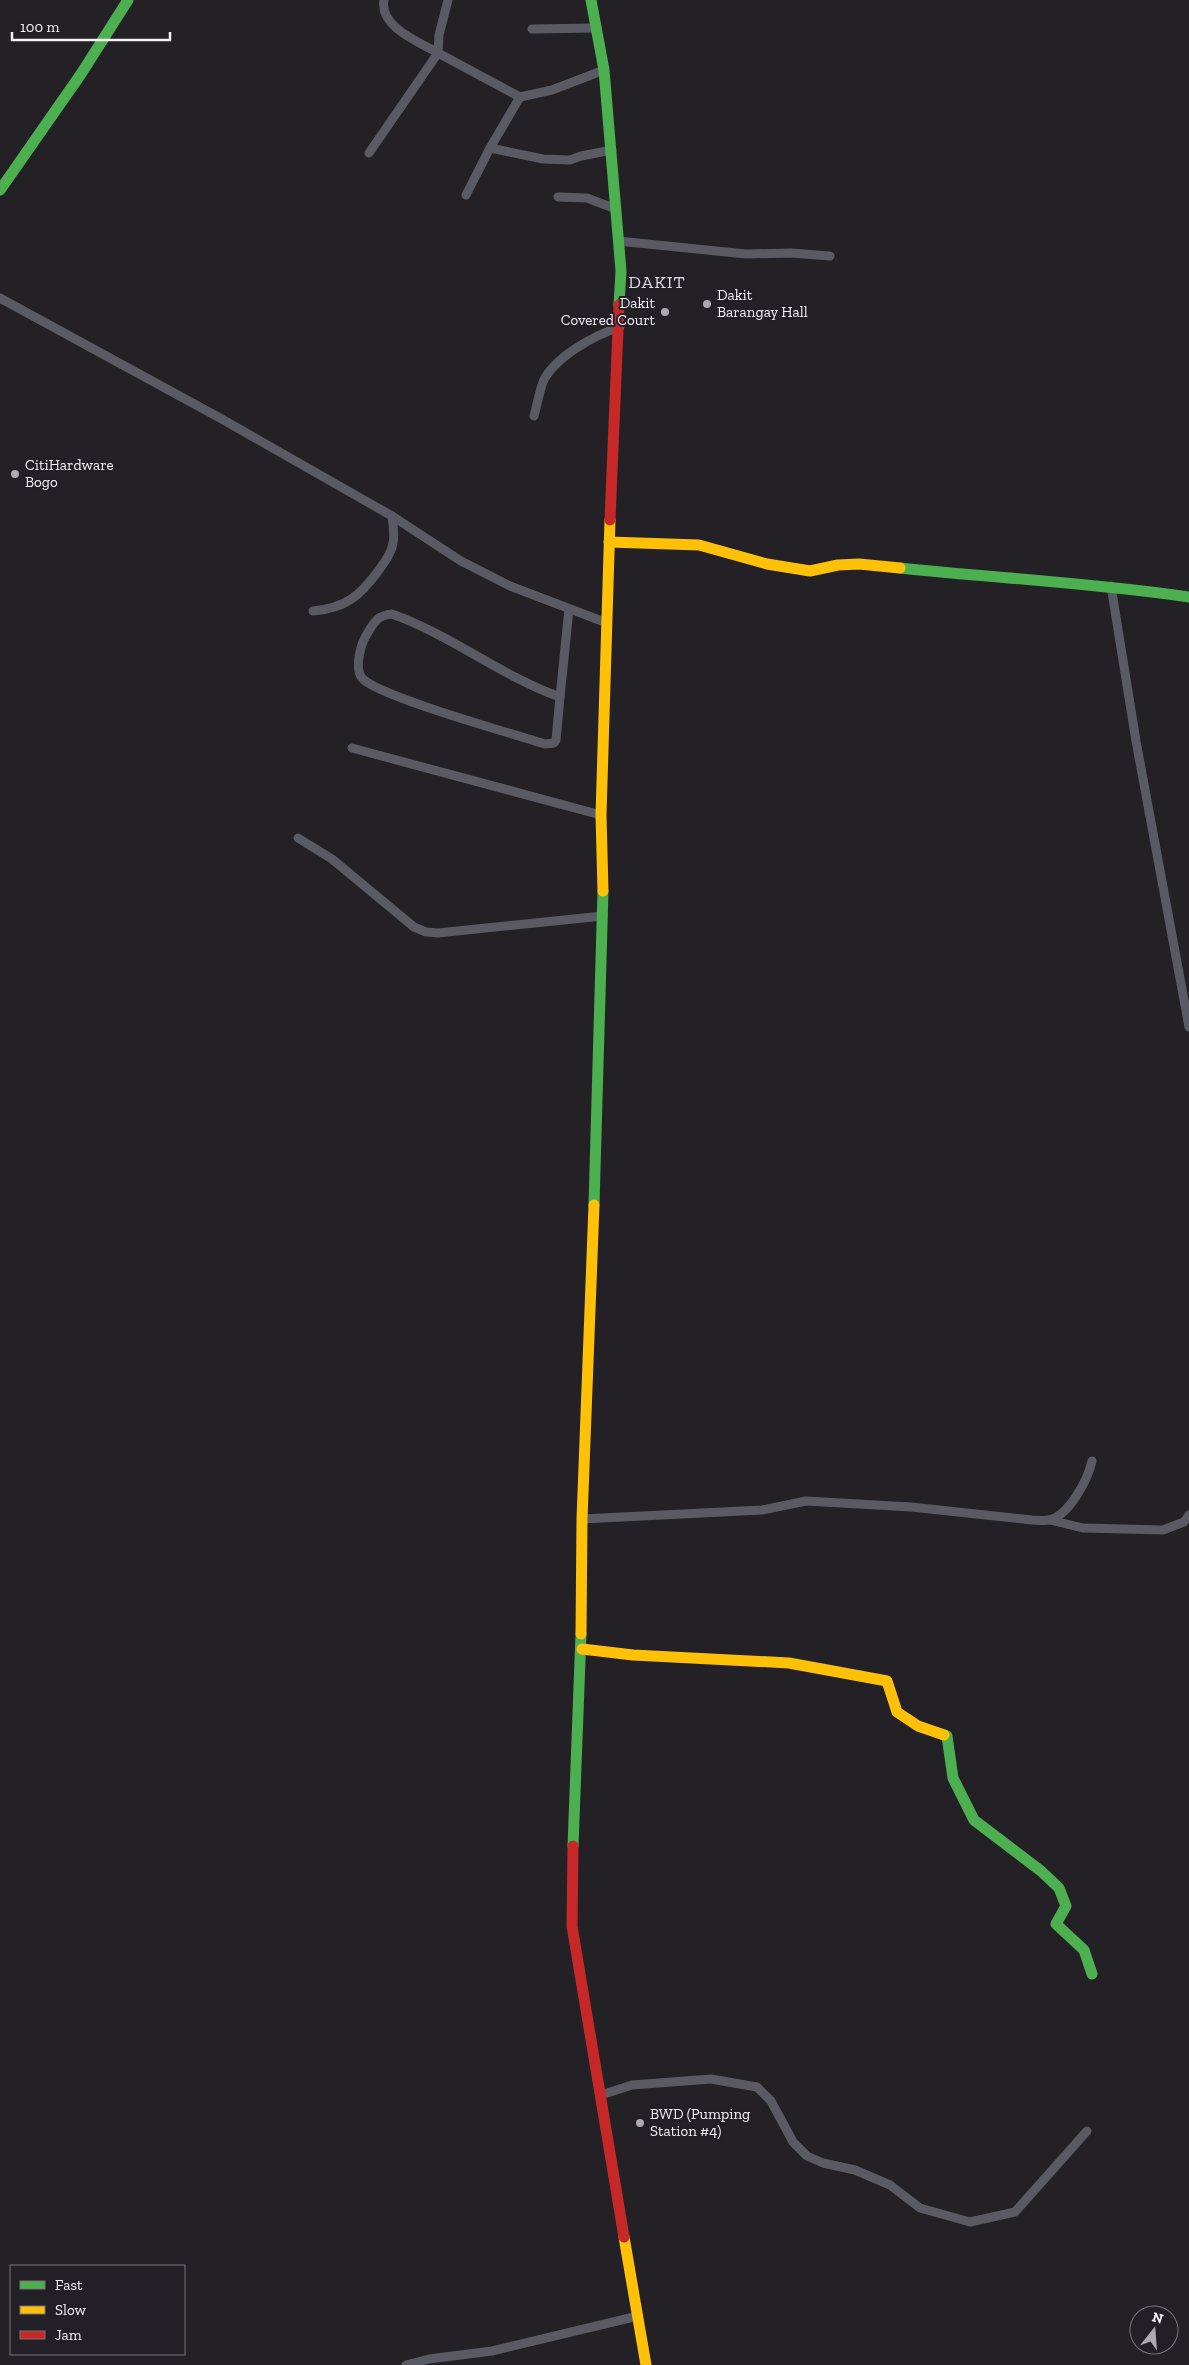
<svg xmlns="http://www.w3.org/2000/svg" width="1189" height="2365" font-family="'Zilla Slab',serif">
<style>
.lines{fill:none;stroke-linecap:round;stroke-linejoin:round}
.street{stroke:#595a64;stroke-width:9}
.fast{stroke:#4caf50;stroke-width:11}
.slow{stroke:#ffc107;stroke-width:11}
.jam{stroke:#c62828;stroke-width:11}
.poi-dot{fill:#acaaaf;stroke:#221f27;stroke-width:2}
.labels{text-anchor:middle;stroke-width:4;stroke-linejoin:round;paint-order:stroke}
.poi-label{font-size:15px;fill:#f6f3f9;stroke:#221f27;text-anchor:start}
.quarter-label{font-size:18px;letter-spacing:1px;fill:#e0dbe6;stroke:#221f27}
</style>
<rect width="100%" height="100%" fill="#232125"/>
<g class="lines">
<g class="street">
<path d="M384,0C379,27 419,42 438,53L439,35L448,0"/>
<path d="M532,29L596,28"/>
<path d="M490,148L520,97"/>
<path d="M369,153L438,53L520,97L552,90L604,70"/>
<path d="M466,195L490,148L543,159L570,160L581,156L612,150"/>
<path d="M558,197L587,198L616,209"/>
<path d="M618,241L746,254L791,253L830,256"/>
<path d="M0,298L220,418L392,516L461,561L510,586L607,623"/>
<path d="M534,416C537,405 539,393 543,382C554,357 595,335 620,327"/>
<path d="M1111,586L1136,741L1189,1027"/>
<path d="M313,611C346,608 360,596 379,570C384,563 392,553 393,543C395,535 393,525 392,516"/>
<path d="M392,614C451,635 501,676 560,697L556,740L554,743L545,744C514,734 377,696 362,678C354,668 361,643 367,634C374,622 378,615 392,614Z"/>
<path d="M560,697L569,609"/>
<path d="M352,748L601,815"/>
<path d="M298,838L332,859L414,927L426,932L438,933L603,916"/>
<path d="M582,1519L762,1510L806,1501L911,1507L1032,1520C1038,1520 1044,1521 1049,1520C1069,1516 1088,1479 1092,1461"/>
<path d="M1050,1520L1083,1528L1163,1530L1184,1522L1189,1515"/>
<path d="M601,2095L632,2085L711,2079L757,2087L771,2101L793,2142L807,2156L823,2163L855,2170L890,2185L920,2208L970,2222L1015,2212L1087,2131"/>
<path d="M406,2365L429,2359L492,2351L638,2316"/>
</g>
<g class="fast">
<path d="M591,0L604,70L621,271L619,305"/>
<path d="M0,190L81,74L128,0"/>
<path d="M900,568C996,578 1093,583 1189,597"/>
<path d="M594,1205L603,891"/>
<path d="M944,1735L947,1736L953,1778L974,1820L1041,1871L1059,1888L1066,1906L1056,1924L1084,1950L1092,1974"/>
<path d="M573,1846L581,1634"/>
</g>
<g class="slow">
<path d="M609,542L699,545L767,564L810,571L838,565L859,564L900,568"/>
<path d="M603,891L601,815L610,520"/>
<path d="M581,1634L582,1519L594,1205"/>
<path d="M582,1649L633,1655L789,1663L887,1681L897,1712L918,1726L944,1735"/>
<path d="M624,2237L646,2365"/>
</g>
<g class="jam">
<path d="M610,520L619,305"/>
<path d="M573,1846L572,1926L624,2237"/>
</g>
</g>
<g class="poi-dot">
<circle cx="707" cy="304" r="5"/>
<circle cx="665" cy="312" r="5"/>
<circle cx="15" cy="474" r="5"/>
<circle cx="640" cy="2123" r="5"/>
</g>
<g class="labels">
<g class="poi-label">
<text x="717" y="300">Dakit<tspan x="717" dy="17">Barangay Hall</tspan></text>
<text x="655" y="308" text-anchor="end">Dakit<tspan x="655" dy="17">Covered Court</tspan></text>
<text x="25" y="470">CitiHardware<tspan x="25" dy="17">Bogo</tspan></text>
<text x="650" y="2119">BWD (Pumping<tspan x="650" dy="17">Station #4)</tspan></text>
</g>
<g class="quarter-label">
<text x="657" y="288">DAKIT</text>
</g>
</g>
<rect x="10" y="2265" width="175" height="90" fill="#221f27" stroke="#77747b"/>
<rect x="20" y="2281" width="25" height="8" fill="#4caf50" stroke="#77747b"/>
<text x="55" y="2290" font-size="15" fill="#f6f3f9">Fast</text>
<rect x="20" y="2306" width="25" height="8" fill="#ffc107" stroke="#77747b"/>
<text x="55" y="2315" font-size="15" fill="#f6f3f9">Slow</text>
<rect x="20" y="2331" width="25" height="8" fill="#c62828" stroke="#77747b"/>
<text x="55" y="2340" font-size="15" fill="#f6f3f9">Jam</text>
<g transform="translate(1154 2330) rotate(17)"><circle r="24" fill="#221f27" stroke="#77747b"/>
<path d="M0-4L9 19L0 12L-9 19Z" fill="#acaaaf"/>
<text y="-8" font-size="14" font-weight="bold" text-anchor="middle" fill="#f6f3f9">N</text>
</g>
<path d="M12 32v8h158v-8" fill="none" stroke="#f6f3f9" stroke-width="2.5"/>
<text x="20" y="32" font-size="15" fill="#f6f3f9" stroke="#221f27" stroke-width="4" paint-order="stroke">100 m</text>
</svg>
